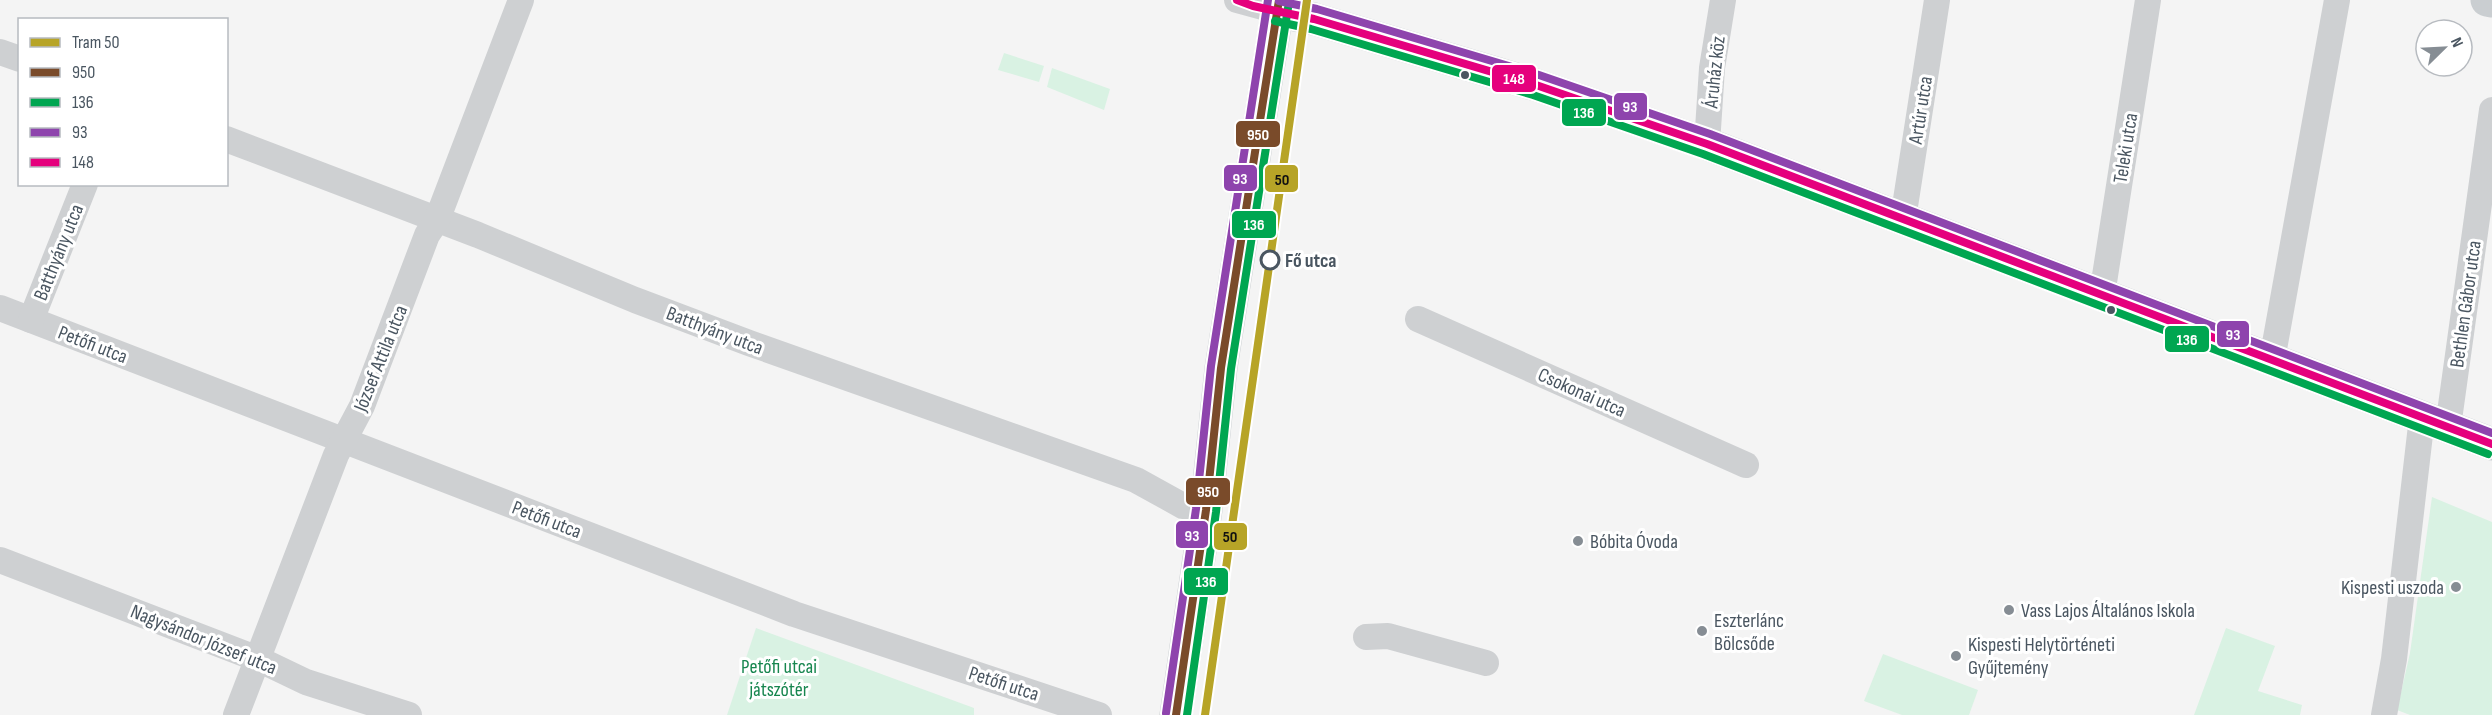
<svg xmlns="http://www.w3.org/2000/svg" width="2492" height="715" font-family="'Sofia Sans Condensed',sans-serif">
<style>
.green{fill:#d9f2e3}
.lines{fill:none;stroke-linecap:round;stroke-linejoin:round}
.minor{stroke:#ced0d2;stroke-width:26}
.major{stroke:#caced1;stroke-width:33}
.bus-1-casing{stroke:#fff;stroke-width:12}
.bus-2-casing{stroke:#fff;stroke-width:12}
.bus-3-casing{stroke:#fff;stroke-width:12}
.bus-4-casing{stroke:#fff;stroke-width:12}
.bus-1{stroke:#7a4b2a;stroke-width:8}
.bus-2{stroke:#00a651;stroke-width:8}
.bus-3{stroke:#8e44ad;stroke-width:8}
.bus-4{stroke:#e5007d;stroke-width:8}
.tram-1-casing{stroke:#fff;stroke-width:12}
.tram-1{stroke:#b7a427;stroke-width:8}
.bus-dot{fill:#4a5661;stroke:#fff;stroke-width:2}
.stop-dot{fill:#fff;stroke:#4a5661;stroke-width:3}
.poi-dot{fill:#868d94;stroke:#fff;stroke-width:2}
.labels{text-anchor:middle;stroke-width:6;stroke-linejoin:round;paint-order:stroke}
.street-label{font-size:20px;fill:#4a5661;stroke:#fff}
.stop-label{font-size:20px;font-weight:bold;fill:#4a5661;stroke:#fff;text-anchor:start}
.poi-label{font-size:20px;fill:#4a5661;stroke:#fff;text-anchor:start}
.park-label{font-size:20px;fill:#17864f;stroke:#fff}
.line-badge{stroke:#fff;stroke-width:2}
.badge-label{font-size:16px;text-anchor:middle;font-weight:bold;fill:#fff}
.pale-badge-label{font-size:16px;text-anchor:middle;font-weight:bold;fill:#111}
</style>
<rect width="100%" height="100%" fill="#f4f4f4"/>
<g class="green">
<path d="M1004,53L1044,66L1039,82L998,70Z"/>
<path d="M1052,68L1110,89L1104,110L1047,87Z"/>
<path d="M2432,497L2492,522V715H2410L2397,710L2410,653Z"/>
<path d="M756,628L974,708V715H727Z"/>
<path d="M2226,628L2275,646L2258,691L2302,705L2300,715H2194Z"/>
<path d="M1883,654L1978,690L1969,715H1902L1864,701Z"/>
</g>
<g class="lines">
<g class="minor">
<path d="M1237,0L1277,11"/>
<path d="M0,52L20,59"/>
<path d="M226,139L478,235L635,300L749,343L1136,480L1183,506L1206,510"/>
<path d="M1707,144L1712,68L1723,0"/>
<path d="M1903,219L1937,0"/>
<path d="M2102,295L2148,0"/>
<path d="M0,308L794,614L1099,715"/>
<path d="M1418,319L1746,465"/>
<path d="M31,320L85,184"/>
<path d="M2272,360L2337,0"/>
<path d="M2448,427L2492,110"/>
<path d="M0,560L258,659L306,682L409,715"/>
<path d="M1366,637L1388,636L1486,663"/>
<path d="M236,715L336,455L362,406L427,235L437,220L521,0"/>
<path d="M2384,715L2394,659L2422,417"/>
</g>
<g class="major">
<path d="M2487,0L2492,1"/>
<path d="M1277,11L1314,19L1536,85L1707,144L2492,444"/>
<path d="M1176,715L1206,510L1221,368L1279,0"/>
</g>
<defs>
<path id="bus-1" d="M1176,715L1206,510L1221,368L1279,0"/>
<g id="bus-2">
<path d="M1275,21L1311,29L1533,95L1703,154L2488,454"/>
<path d="M1187,715L1216,512L1231,369L1289,2"/>
</g>
<g id="bus-3">
<path d="M1279,1L1317,9L1539,75L1710,134L2492,433"/>
<path d="M1166,713L1196,509L1211,366L1268,0"/>
</g>
<path id="bus-4" d="M1237,0L1253,6L1314,19L1536,85L1707,144L2492,444"/>
</defs>
<use href="#bus-1" class="bus-1-casing"/>
<use href="#bus-2" class="bus-2-casing"/>
<use href="#bus-3" class="bus-3-casing"/>
<use href="#bus-4" class="bus-4-casing"/>
<use href="#bus-1" class="bus-1"/>
<use href="#bus-2" class="bus-2"/>
<use href="#bus-3" class="bus-3"/>
<use href="#bus-4" class="bus-4"/>
<defs>
<path id="tram-1" d="M1205,715L1307,0"/>
</defs>
<use href="#tram-1" class="tram-1-casing"/>
<use href="#tram-1" class="tram-1"/>
</g>
<g class="bus-dot">
<circle cx="1465" cy="75" r="5"/>
<circle cx="2111" cy="310" r="5"/>
</g>
<circle class="stop-dot" cx="1270" cy="260" r="9"/>
<g class="poi-dot">
<circle cx="1578" cy="541" r="6"/>
<circle cx="2456" cy="587" r="6"/>
<circle cx="2009" cy="610" r="6"/>
<circle cx="1702" cy="631" r="6"/>
<circle cx="1956" cy="656" r="6"/>
</g>
<g class="labels">
<g class="street-label">
<text transform="translate(1714 72) rotate(-84)" y="7">Áruház köz</text>
<text transform="translate(1920 110) rotate(-81)" y="7">Artúr utca</text>
<text transform="translate(2125 148) rotate(-81)" y="7">Teleki utca</text>
<text transform="translate(58 252) rotate(-68)" y="7">Batthyány utca</text>
<text transform="translate(2465 304) rotate(-82)" y="7">Bethlen Gábor utca</text>
<text transform="translate(715 330) rotate(21)" y="7">Batthyány utca</text>
<text transform="translate(93 344) rotate(21)" y="7">Petőfi utca</text>
<text transform="translate(380 358) rotate(-68)" y="7">József Attila utca</text>
<text transform="translate(1582 392) rotate(24)" y="7">Csokonai utca</text>
<text transform="translate(547 519) rotate(21)" y="7">Petőfi utca</text>
<text transform="translate(204 639) rotate(22)" y="7">Nagysándor József utca</text>
<text transform="translate(1004 683) rotate(18)" y="7">Petőfi utca</text>
</g>
<g class="stop-label">
<text x="1285" y="267">Fő utca</text>
</g>
<g class="poi-label">
<text x="1590" y="548">Bóbita Óvoda</text>
<text x="2444" y="594" text-anchor="end">Kispesti uszoda</text>
<text x="2021" y="617">Vass Lajos Általános Iskola</text>
<text x="1714" y="627">Eszterlánc<tspan x="1714" dy="23">Bölcsőde</tspan></text>
<text x="1968" y="651">Kispesti Helytörténeti<tspan x="1968" dy="23">Gyűjtemény</tspan></text>
</g>
<g class="park-label">
<text x="779" y="673">Petőfi utcai<tspan x="779" dy="23">játszótér</tspan></text>
</g>
</g>
<g class="line-badge">
<rect x="1491" y="64" width="46" height="29" rx="6" fill="#e5007d"/>
<rect x="1613" y="92" width="35" height="29" rx="6" fill="#8e44ad"/>
<rect x="1561" y="98" width="46" height="29" rx="6" fill="#00a651"/>
<rect x="1235" y="120" width="46" height="28" rx="6" fill="#7a4b2a"/>
<rect x="1223" y="164" width="35" height="28" rx="6" fill="#8e44ad"/>
<rect x="1264" y="164" width="35" height="29" rx="6" fill="#b7a427"/>
<rect x="1231" y="210" width="46" height="29" rx="6" fill="#00a651"/>
<rect x="2216" y="320" width="34" height="28" rx="6" fill="#8e44ad"/>
<rect x="2164" y="325" width="46" height="28" rx="6" fill="#00a651"/>
<rect x="1185" y="477" width="46" height="29" rx="6" fill="#7a4b2a"/>
<rect x="1175" y="520" width="34" height="29" rx="6" fill="#8e44ad"/>
<rect x="1213" y="522" width="35" height="29" rx="6" fill="#b7a427"/>
<rect x="1183" y="567" width="46" height="29" rx="6" fill="#00a651"/>
</g>
<g class="badge-label">
<text x="1514" y="84">148</text>
<text x="1630" y="112">93</text>
<text x="1584" y="118">136</text>
<text x="1258" y="140">950</text>
<text x="1240" y="184">93</text>
<text x="1254" y="230">136</text>
<text x="2233" y="340">93</text>
<text x="2187" y="345">136</text>
<text x="1208" y="497">950</text>
<text x="1192" y="541">93</text>
<text x="1206" y="587">136</text>
</g>
<g class="pale-badge-label">
<text x="1282" y="185">50</text>
<text x="1230" y="542">50</text>
</g>
<rect x="18" y="18" width="210" height="168" fill="#ffffff" stroke="#b7bbc0" stroke-width="1.5"/>
<rect x="30" y="38" width="30" height="9" fill="#b7a427" stroke="#b7bbc0" stroke-width="1.5"/>
<text x="72" y="48" font-size="18" fill="#4a5661">Tram 50</text>
<rect x="30" y="68" width="30" height="9" fill="#7a4b2a" stroke="#b7bbc0" stroke-width="1.5"/>
<text x="72" y="78" font-size="18" fill="#4a5661">950</text>
<rect x="30" y="98" width="30" height="9" fill="#00a651" stroke="#b7bbc0" stroke-width="1.5"/>
<text x="72" y="108" font-size="18" fill="#4a5661">136</text>
<rect x="30" y="128" width="30" height="9" fill="#8e44ad" stroke="#b7bbc0" stroke-width="1.5"/>
<text x="72" y="138" font-size="18" fill="#4a5661">93</text>
<rect x="30" y="158" width="30" height="9" fill="#e5007d" stroke="#b7bbc0" stroke-width="1.5"/>
<text x="72" y="168" font-size="18" fill="#4a5661">148</text>
<g transform="translate(2444 48) rotate(66)"><circle r="28" fill="#ffffff" stroke="#b7bbc0" stroke-width="1.5"/>
<path d="M0-4.5L10 22L0 15L-10 22Z" fill="#868d94"/>
<text y="-9" font-size="16" font-weight="bold" text-anchor="middle" fill="#4a5661">N</text>
</g>
</svg>
